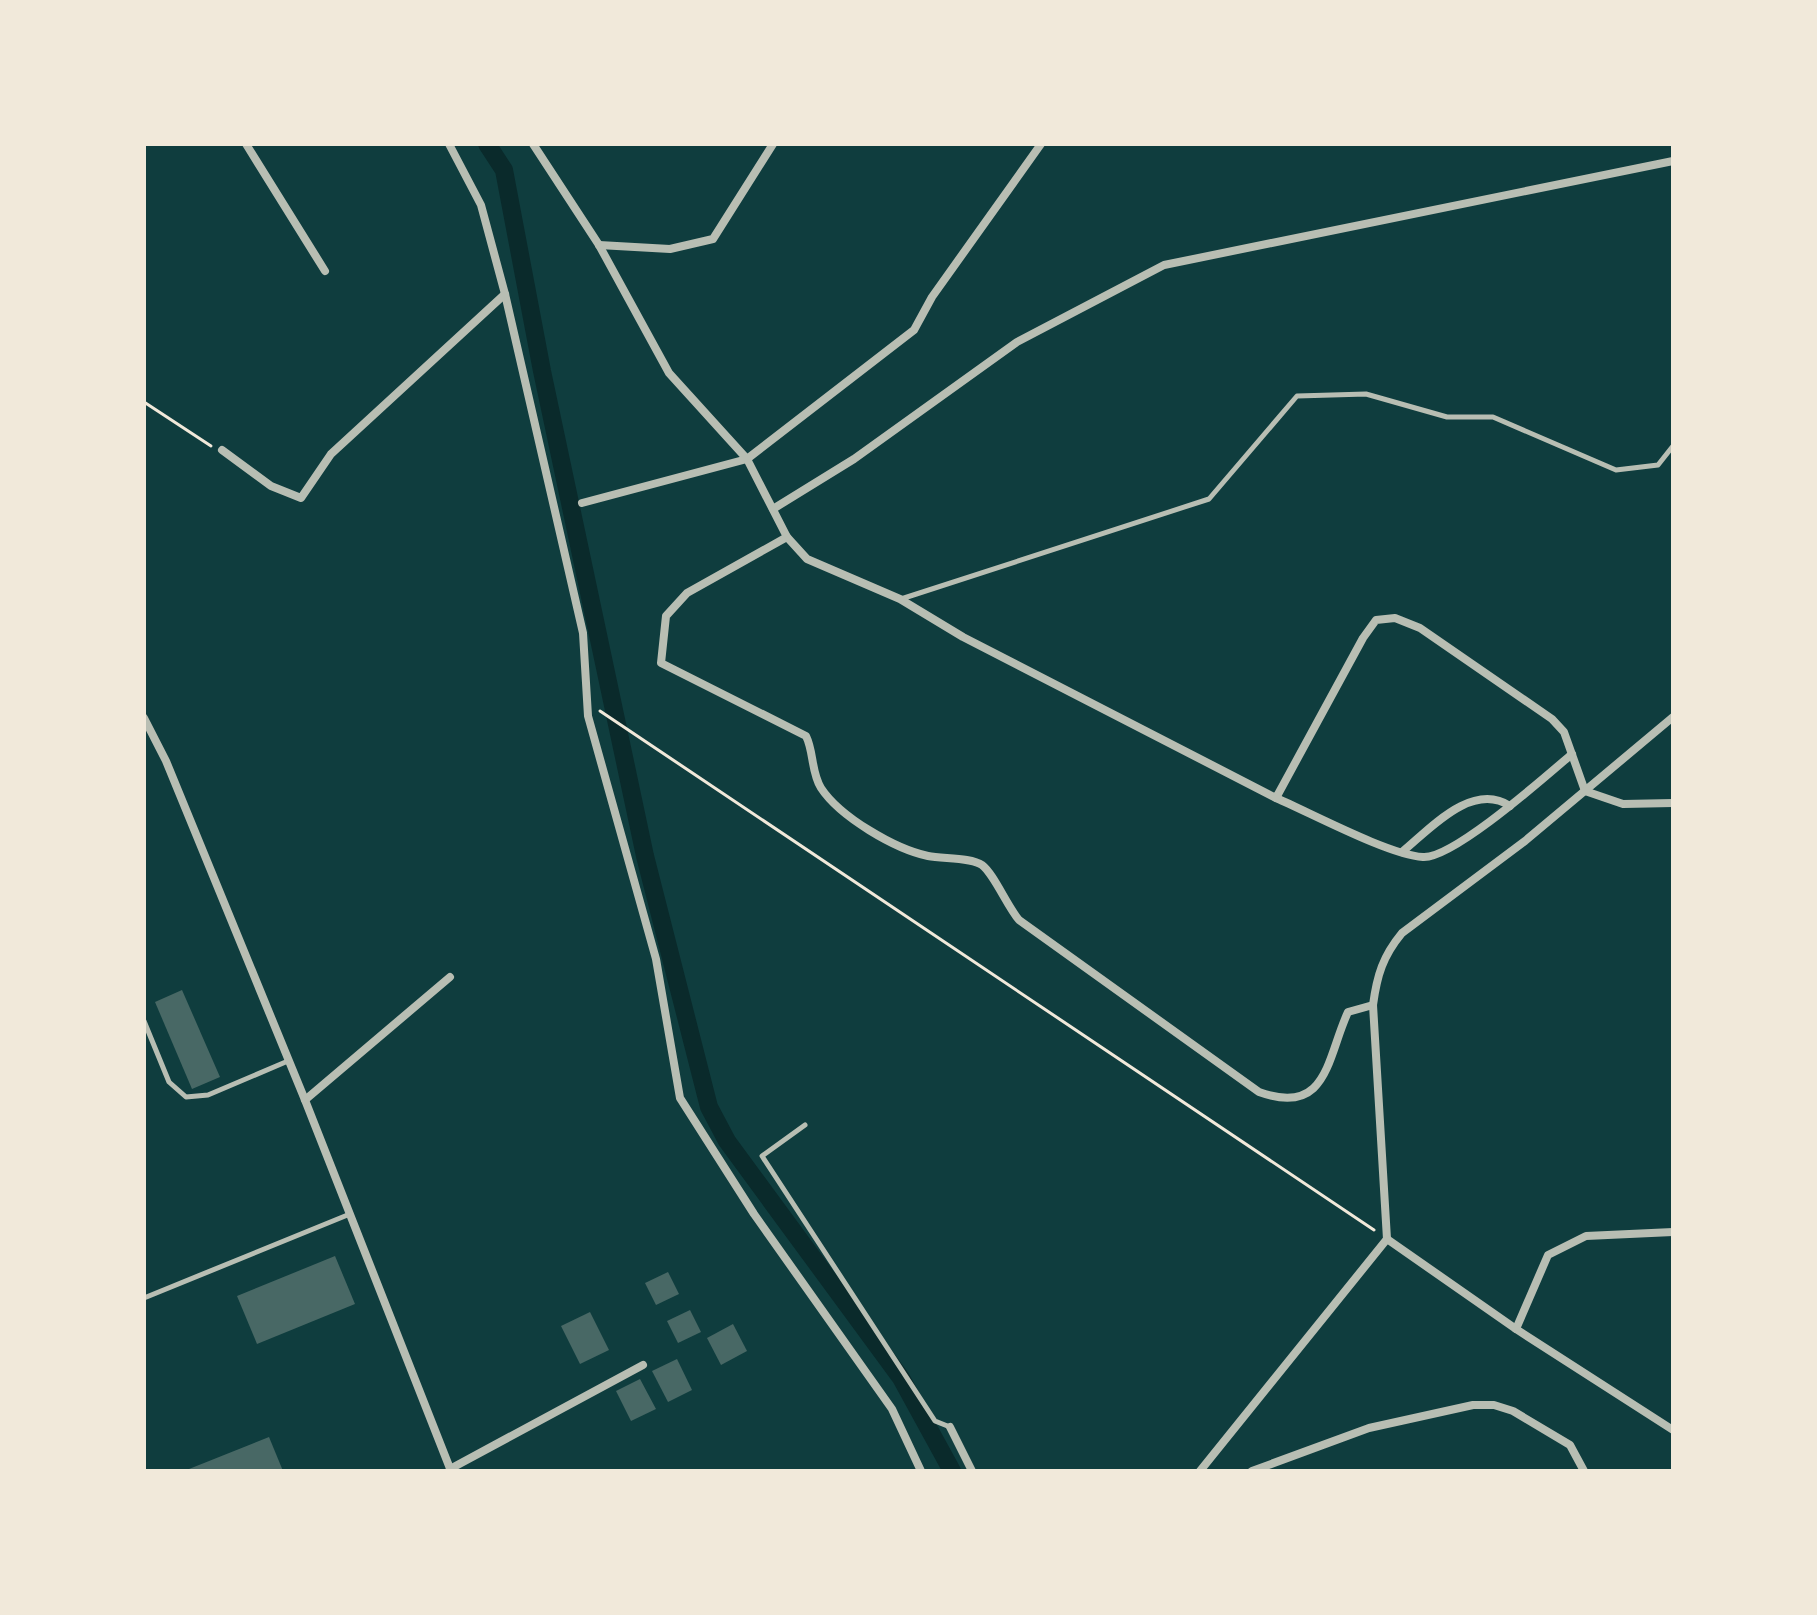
<svg xmlns="http://www.w3.org/2000/svg" width="1817" height="1615" font-family="'Asap Condensed',sans-serif">
<style>
.lines{fill:none;stroke-linecap:round;stroke-linejoin:round}
.canal{stroke:#0a2a2b;stroke-width:18}
.building{fill:#486865}
.path{stroke:#f1e9da;stroke-width:3}
.service{stroke:#b8beb3;stroke-width:5}
.minor{stroke:#b8beb3;stroke-width:8}
</style>
<rect width="100%" height="100%" fill="#0f3d3e"/>
<g class="lines">
<path class="canal" d="M487,144L504,170L542,371L645,856L709,1107L727,1141L901,1378L952,1471"/>
</g>
<g class="building">
<path d="M182,990L220,1077L192,1089L155,1002Z"/>
<path d="M335,1256L355,1304L257,1344L237,1296Z"/>
<path d="M668,1272L679,1294L656,1305L645,1283Z"/>
<path d="M690,1310L701,1332L678,1343L667,1321Z"/>
<path d="M590,1312L609,1350L580,1364L561,1326Z"/>
<path d="M733,1324L747,1351L721,1365L707,1338Z"/>
<path d="M677,1359L692,1390L668,1402L652,1371Z"/>
<path d="M640,1379L656,1409L631,1421L616,1391Z"/>
<path d="M269,1437L283,1471H184Z"/>
</g>
<g class="lines">
<g class="path">
<path d="M144,402L211,446"/>
<path d="M600,711L1374,1230"/>
</g>
<g class="service">
<path d="M901,599L1209,499L1297,396L1366,394L1447,417H1493L1616,470L1658,465L1673,446"/>
<path d="M144,1021L169,1082L186,1097L208,1095L288,1061"/>
<path d="M805,1125L762,1156L935,1421L950,1427"/>
<path d="M144,1298L350,1214"/>
</g>
<g class="minor">
<path d="M246,144L325,271"/>
<path d="M449,144L481,205L505,294L583,633L588,716L656,959L680,1098L754,1214L892,1409L921,1471"/>
<path d="M533,144L599,245L669,373L747,459L787,537L807,559L900,599L963,637L1276,798L1363,638L1376,620L1395,618L1420,628L1552,719L1564,732L1585,791L1623,804L1673,803"/>
<path d="M599,245L670,249L713,239L773,144"/>
<path d="M222,450L271,486L301,498L331,454L505,294"/>
<path d="M582,503L747,459L914,330L932,297L1041,144"/>
<path d="M773,509L854,459L1017,342L1164,265L1673,161"/>
<path d="M787,537L687,593L666,616L661,663L806,736C814,752 811,772 821,788C840,817 895,849 928,856C943,859 971,857 982,865C994,874 1007,906 1019,920L1259,1092C1328,1117 1327,1057 1348,1012L1373,1005"/>
<path d="M144,718L166,761L305,1100L451,1471"/>
<path d="M1276,798C1311,813 1389,855 1423,857C1453,859 1546,776 1572,754"/>
<path d="M1402,852C1430,829 1472,781 1510,806"/>
<path d="M305,1100L450,977"/>
<path d="M1387,1239L1516,1329L1673,1430"/>
<path d="M1516,1329L1548,1255L1586,1236L1673,1232"/>
<path d="M950,1427L972,1471"/>
<path d="M450,1469L643,1365"/>
<path d="M1200,1471L1387,1239L1373,1005C1377,975 1383,956 1402,933L1525,841L1673,717"/>
<path d="M1252,1471L1369,1428L1473,1405H1494L1513,1411L1570,1445L1584,1471"/>
</g>
</g>
<rect width="1817" height="1615" fill="none" stroke="#f1e9da" stroke-width="292"/>
</svg>
